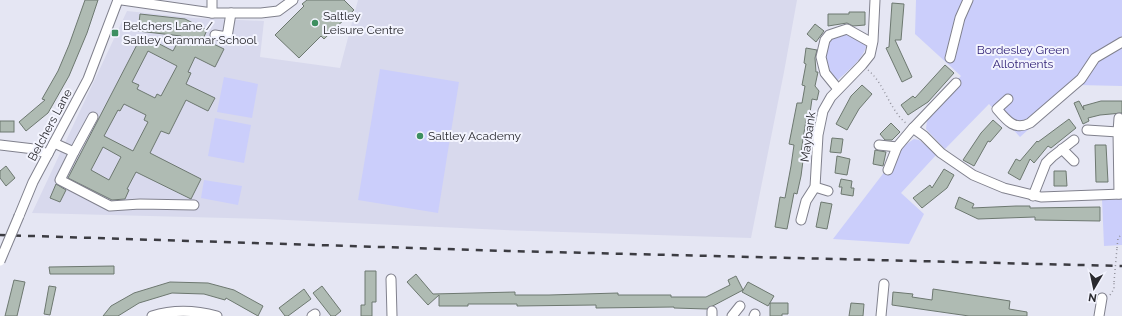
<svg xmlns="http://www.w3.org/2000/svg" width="1122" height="316" font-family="Raleway,sans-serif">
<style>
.built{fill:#d8d9ed}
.green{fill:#cbcefb}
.building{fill:#afbbb3;stroke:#6d7870;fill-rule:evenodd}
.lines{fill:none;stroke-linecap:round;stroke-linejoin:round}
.minor-casing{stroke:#80818d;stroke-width:11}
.path{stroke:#94949e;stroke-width:1.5;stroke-dasharray:1 3;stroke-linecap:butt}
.minor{stroke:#fff;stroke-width:9}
.rail{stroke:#3c3c42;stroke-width:2.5;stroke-dasharray:7 7;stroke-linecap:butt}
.minor-bridge-casing{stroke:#80818d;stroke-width:11;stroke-linecap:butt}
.path-bridge{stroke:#94949e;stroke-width:1.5;stroke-dasharray:1 3;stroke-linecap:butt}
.minor-bridge{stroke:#fff;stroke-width:9}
.poi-dot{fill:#3d8f60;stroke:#f3f4fe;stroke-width:1.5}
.labels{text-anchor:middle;stroke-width:4;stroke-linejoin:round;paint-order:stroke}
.poi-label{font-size:12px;fill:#29292e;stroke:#f3f4fe;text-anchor:start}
.park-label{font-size:12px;fill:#2d1e74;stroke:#f3f4fe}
.street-label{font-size:12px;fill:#29292e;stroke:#f3f4fe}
</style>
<rect width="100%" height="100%" fill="#e5e6f3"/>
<path class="built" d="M358,0H797L784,72L751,238L504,230L265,219L32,213L127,11L194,18L264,21L260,57L340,68Z"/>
<g class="green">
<path d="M916,0H1122V86L1078,85L1020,137L989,104L945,149L926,129L927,120L939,106L935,103L961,76L915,34Z"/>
<path d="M842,31L867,44C863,60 847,71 836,82L825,67V44L833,34Z"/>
<path d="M380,69L459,82L438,213L358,200Z"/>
<path d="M224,77L258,84L252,118L217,112Z"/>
<path d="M215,118L251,125L244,163L208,156Z"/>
<path d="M914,139L919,140L937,154L901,193L924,214L909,244L833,239L905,145Z"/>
<path d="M204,180L242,186L238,205L201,198Z"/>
<path d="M1102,198H1122V245L1104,246Z"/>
</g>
<g class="building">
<path d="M85,0H98L87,33L69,76L48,113L26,131L19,122L45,100L42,99L58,71L69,45Z"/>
<path d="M307,0H344L354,10L324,39L321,36L299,58L275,35L304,6L302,4Z"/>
<path d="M892,3L904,4L901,40H895L912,77L902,82L886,48L889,47Z"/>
<path d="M849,12H865V25L853,26L847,23L828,26V14H849Z"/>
<path d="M140,14L185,19L207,30L203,39L224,49L215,67L195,57L188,72L191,73L186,84L215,98L208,111L186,100L169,134L161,131L150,153L201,179L191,199L136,172L127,189L129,190L125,199L112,200L68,178L142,35L173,51L181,36L138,31ZM148,51L177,66L161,96L157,94L155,98L137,89L139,85L132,82ZM124,104L146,115L144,120L148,122L133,151L104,136L118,110L120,111ZM103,147L121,157L109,180L91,170Z"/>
<path d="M815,24L824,31L816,42L807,34Z"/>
<path d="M806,48L817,50L815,58L816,72H818L815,86L819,91L817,100L812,99L809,120H806L801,152L804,153L801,176L797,194L794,193L787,229L775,227L780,197L785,198L791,166L794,145L789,144L797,103H802L805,86L802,85L806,64L804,63Z"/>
<path d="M945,65L954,73L928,102L908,115L901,105L913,96L915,98Z"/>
<path d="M862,85L872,94L859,109L847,130L836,124L851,96Z"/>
<path d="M1079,101L1084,110L1083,106L1101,101H1122V113L1100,115L1088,118L1089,121L1083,124L1074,103Z"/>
<path d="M1069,119L1076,128L1051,148L1048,146L1034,163L1030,159L1020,180L1008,173L1016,159L1020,161L1037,141L1038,142Z"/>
<path d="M993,120L1002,128L990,142L988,141L974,166L963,160L981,133Z"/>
<rect x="0" y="121" width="14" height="11"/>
<path d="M891,123L900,132L892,140H885L880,134Z"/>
<path d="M832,138L843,139L841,153L830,152Z"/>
<path d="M1095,145H1106L1108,182H1096Z"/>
<path d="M875,150L886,152L883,166L873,164Z"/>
<path d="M837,156L850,159L847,175L835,173Z"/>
<path d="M6,166L15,178L6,186L0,178V171Z"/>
<path d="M944,169L954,175L947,188L922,208L913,198L930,185L932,188Z"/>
<path d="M1054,171H1066L1067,186H1054Z"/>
<path d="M841,179L852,181L851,188H854L853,196L841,194L842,187H839Z"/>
<path d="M56,184L66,190L60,202L50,198Z"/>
<path d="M959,197L974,204L972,208L1016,206H1030V208L1100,207V221L1035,220V217L978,219L955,208Z"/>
<path d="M821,202L832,204L827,229L816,227Z"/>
<path d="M114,266V274H50L49,267Z"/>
<path d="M365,271H376V302H372V316H361V305H365Z"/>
<path d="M416,274L433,294L515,292V295H549L618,293V295H671V297H706L730,285L728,280L736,276L743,290L707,309L674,308V307L596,308V305L517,306V304H468V306H439V295L428,305L407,282Z"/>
<path d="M14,280L25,282L17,316H5Z"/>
<path d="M170,282L208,283L234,290L263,306L258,316L226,298L225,300L204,294L172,293L139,303L118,316H103L111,306L134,293Z"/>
<path d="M748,282L774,296L768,306L742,292Z"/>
<path d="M49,286L56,287L50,315L44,314Z"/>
<path d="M322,286L341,311L335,316H331L313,293Z"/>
<path d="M304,289L311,299L288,316H285L279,308Z"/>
<path d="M933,289L1010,301L1009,309L1027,312V316H969L892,305L893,292L913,294L912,297L932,300Z"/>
<path d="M770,303H788V314H782V316H770Z"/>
<path d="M851,303L864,304L863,316H849Z"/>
</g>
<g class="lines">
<defs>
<g id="minor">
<path d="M122,0L212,13H261L278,11L293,0"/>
<path d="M212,13V0"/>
<path d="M215,35L227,37L231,13"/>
<path d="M950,58L960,18L968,0"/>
<path d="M838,89L825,73L821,57L825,40L829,35L847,29L872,43"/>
<path d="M1008,99L997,109C1007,121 1015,131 1030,123L1081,79L1095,58L1122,42"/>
<path d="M913,128L956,83"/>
<path d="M1087,130L1118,132L1119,194"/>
<path d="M1118,132L1119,118"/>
<path d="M54,143L74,152L60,180L110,206L140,204L194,205"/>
<path d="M0,145L34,149L48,154"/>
<path d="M879,145L897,147"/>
<path d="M1062,149L1074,161"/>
<path d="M74,152L93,117"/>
<path d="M888,170L897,147L913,128L924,136L941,153L973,175L1004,188L1041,197L1122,194"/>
<path d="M815,187L828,191"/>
<path d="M1033,196L1046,163L1052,157L1074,140"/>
<path d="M19,216L33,182L88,79L118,0"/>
<path d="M801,220L806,201L815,187L818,135L823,111L831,97L862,65L870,55L873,41L875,0"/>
<path d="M391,279L392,316"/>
<path d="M712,311V316"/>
<path d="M152,316C174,309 195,310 217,316"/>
<path d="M312,316L315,314"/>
<path d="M732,316L740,306"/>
<path d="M754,316L755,314"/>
<path d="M881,316L884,284"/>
<path d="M1099,316L1102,298"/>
</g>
</defs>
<use href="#minor" class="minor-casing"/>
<g class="path">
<path d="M868,70C885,84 889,110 907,124"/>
<path d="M1117,248L1118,238L1122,234"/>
<path d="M1110,295L1114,289V282"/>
</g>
<use href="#minor" class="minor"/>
<path class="rail" d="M0,235L508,251L1122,266"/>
<defs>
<path id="minor-bridge" d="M0,261L19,216"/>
</defs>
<use href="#minor-bridge" class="minor-bridge-casing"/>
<path class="path-bridge" d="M1114,282L1117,248"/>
<use href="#minor-bridge" class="minor-bridge"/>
</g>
<g class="poi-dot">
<circle cx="315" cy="23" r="4"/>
<rect x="111" y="29" width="8" height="8" rx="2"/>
<circle cx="420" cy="136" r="4"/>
</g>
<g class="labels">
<g class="poi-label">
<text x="323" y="20">Saltley<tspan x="323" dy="14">Leisure Centre</tspan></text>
<text x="123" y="30">Belchers Lane /<tspan x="123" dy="14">Saltley Grammar School</tspan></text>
<text x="428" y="140">Saltley Academy</text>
</g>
<g class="park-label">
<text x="1023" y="54">Bordesley Green<tspan x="1023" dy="14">Allotments</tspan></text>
</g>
<g class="street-label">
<text transform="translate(50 125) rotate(-62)" y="4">Belchers Lane</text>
<text transform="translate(808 137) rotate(-82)" y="4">Maybank</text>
</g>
</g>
<g transform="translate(1094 288) rotate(189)" stroke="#f3f4fe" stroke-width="3" paint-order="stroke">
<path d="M0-3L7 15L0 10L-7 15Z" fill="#29292e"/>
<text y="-6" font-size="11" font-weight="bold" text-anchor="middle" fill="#29292e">N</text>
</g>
</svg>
